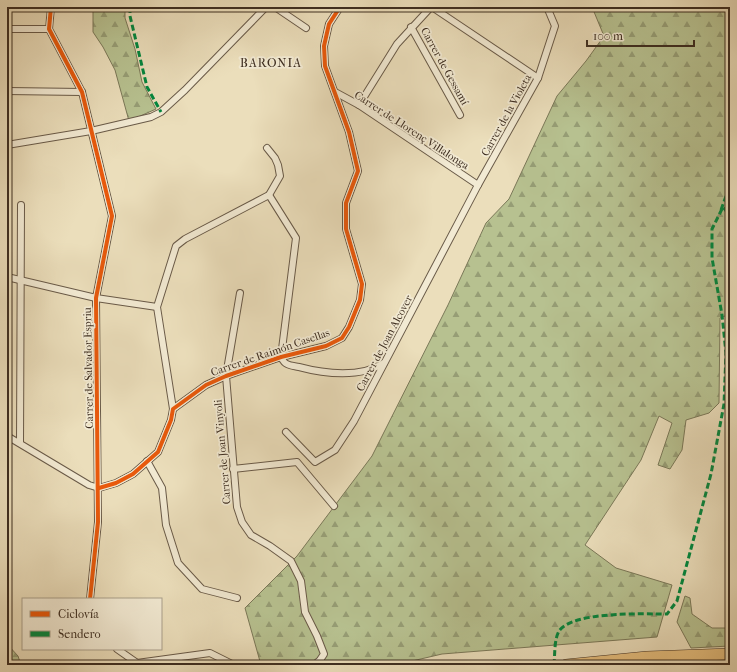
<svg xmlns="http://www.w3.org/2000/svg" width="737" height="672" font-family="'IM FELL French Canon',serif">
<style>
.forest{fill:url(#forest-firs);stroke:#7a7858}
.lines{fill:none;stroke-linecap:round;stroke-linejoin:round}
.street-casing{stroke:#695a48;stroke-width:8}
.highway-casing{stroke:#3e2e21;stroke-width:12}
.street{stroke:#f2ead3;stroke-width:6}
.highway{stroke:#e6bf7e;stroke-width:11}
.quiet{stroke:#00873e;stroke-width:3;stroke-dasharray:6 3;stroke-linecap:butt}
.cycleway-casing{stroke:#f2ead3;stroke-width:6}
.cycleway{stroke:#e8590c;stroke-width:4}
.labels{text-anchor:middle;stroke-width:3.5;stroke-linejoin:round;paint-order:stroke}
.street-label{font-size:11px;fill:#3e2e21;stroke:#f2ead3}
.neighbourhood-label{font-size:12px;letter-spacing:1px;fill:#3e2e21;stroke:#f2ead3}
</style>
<defs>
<pattern id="forest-firs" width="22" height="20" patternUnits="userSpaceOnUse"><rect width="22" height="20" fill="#b7c190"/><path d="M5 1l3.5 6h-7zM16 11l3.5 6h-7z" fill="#969d75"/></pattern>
</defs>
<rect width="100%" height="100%" fill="#ebdebb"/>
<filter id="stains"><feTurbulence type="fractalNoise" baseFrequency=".005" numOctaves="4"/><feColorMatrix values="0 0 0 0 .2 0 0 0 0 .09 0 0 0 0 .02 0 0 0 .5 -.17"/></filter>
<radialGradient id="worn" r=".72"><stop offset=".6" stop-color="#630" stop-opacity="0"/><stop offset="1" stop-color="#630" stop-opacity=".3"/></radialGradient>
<g class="forest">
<path d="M93,7H125V18L135,49L142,82L156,109L129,121L115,70L103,47L93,32Z"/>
<path d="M592,7H730V314L720,318L719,403L709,413L686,420L682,450L670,469L658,465L672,423L659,416L641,460L585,545L616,568L672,585L657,637L442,654L395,665H261L245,608L297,556L372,456L448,305L486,223L509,199L557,96L586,61L604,36Z"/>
<path d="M685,596L690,598L692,614L712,628H730V646L691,648L677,622Z"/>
<path d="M7,644L18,656L20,662L17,665H7Z"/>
</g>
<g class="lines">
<defs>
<g id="street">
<path d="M51,7L49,29L82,92L112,216L96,298L98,522L90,599"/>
<path d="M275,7L306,28"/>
<path d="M432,7L538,78"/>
<path d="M411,27L460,115"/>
<path d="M7,29H49"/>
<path d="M7,91L82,92"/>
<path d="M335,92L359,105L478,185"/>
<path d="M359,105L397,44L431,7"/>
<path d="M7,145L91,131L151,117L161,112L185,90L266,7"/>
<path d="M269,195L296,238L281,357C282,359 284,363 287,364C290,366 295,366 299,367C325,374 361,378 384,363"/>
<path d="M7,277L96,298L157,307"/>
<path d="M240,293L226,376L237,507L242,522L251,535L270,546L291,561L301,581L305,612L317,636L324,654L320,660L314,665"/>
<path d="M173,409L157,307L176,246L185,239L269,195L280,176L278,165L275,158L267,148"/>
<path d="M286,432L315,462L335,450L354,421L478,185L538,78L555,26L547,7"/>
<path d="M7,436L89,485L99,488"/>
<path d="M20,443L21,205"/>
<path d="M147,461L162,488L166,525L178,563L202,589L237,598"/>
<path d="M233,469L297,462L334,506"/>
<path d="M99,488L116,483L133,474L158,452L171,420L173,409L206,385L226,376L281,357L326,346L342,338L349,327L360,300L362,284L346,229V203L358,171L349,132L325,66L324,46L329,24L340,7"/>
<path d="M117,649L137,663L210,653L234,665"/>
</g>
<path id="highway" d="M566,665L647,657L730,654"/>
</defs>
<use href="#street" class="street-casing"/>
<use href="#highway" class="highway-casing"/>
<use href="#street" class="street"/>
<use href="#highway" class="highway"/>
<g class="quiet">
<path d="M130,7V16L147,87L161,112"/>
<path d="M721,210L730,185"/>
<path d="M554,665C555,655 554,640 559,631C573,611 643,614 667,614L677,601L711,474L724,404L726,353L722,315L712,258V229L723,207L730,216"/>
</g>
<defs>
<g id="cycleway">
<path d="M51,7L49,29L82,92L112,216L96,298L98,522L90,599"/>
<path d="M99,488L116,483L133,474L158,452L171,420L173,409L206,385L226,376L281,357L326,346L342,338L349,327L360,300L362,284L346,229V203L358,171L349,132L325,66L324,46L329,24L340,7"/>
</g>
</defs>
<use href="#cycleway" class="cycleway-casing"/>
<use href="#cycleway" class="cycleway"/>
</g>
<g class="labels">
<g class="street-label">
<text transform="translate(445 66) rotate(61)" y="4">Carrer de Gessamí</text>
<text transform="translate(506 115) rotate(-61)" y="4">Carrer de la Violeta</text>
<text transform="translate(412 130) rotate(33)" y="4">Carrer de Llorenç Villalonga</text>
<text transform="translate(384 343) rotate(-62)" y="4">Carrer de Joan Alcover</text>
<text transform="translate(270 352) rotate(-19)" y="4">Carrer de Raimón Casellas</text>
<text transform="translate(88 368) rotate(-91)" y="4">Carrer de Salvador Espriu</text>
<text transform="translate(222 452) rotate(-95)" y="4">Carrer de Joan Vinyoli</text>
</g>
<g class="neighbourhood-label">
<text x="271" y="67">BARONIA</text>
</g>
</g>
<rect width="737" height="672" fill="none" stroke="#ebdebb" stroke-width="24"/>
<rect x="8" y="8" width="721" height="656" fill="none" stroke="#3e2e21" stroke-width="2"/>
<rect x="12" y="12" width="713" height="648" fill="none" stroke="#3e2e21"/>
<rect x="22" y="598" width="140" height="52" fill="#f2ead3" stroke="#aa9f8c"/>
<rect x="30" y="611" width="20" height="6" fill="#e8590c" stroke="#aa9f8c"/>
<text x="58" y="618" font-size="12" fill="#3e2e21">Ciclovía</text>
<rect x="30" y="631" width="20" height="6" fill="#00873e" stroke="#aa9f8c"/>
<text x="58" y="638" font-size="12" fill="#3e2e21">Sendero</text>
<path d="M587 40v6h107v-6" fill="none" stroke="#3e2e21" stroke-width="2"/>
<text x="593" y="40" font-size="12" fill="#3e2e21" stroke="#f2ead3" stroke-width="3" paint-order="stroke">100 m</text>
<rect width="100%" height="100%" filter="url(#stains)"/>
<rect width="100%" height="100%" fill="url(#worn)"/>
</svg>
